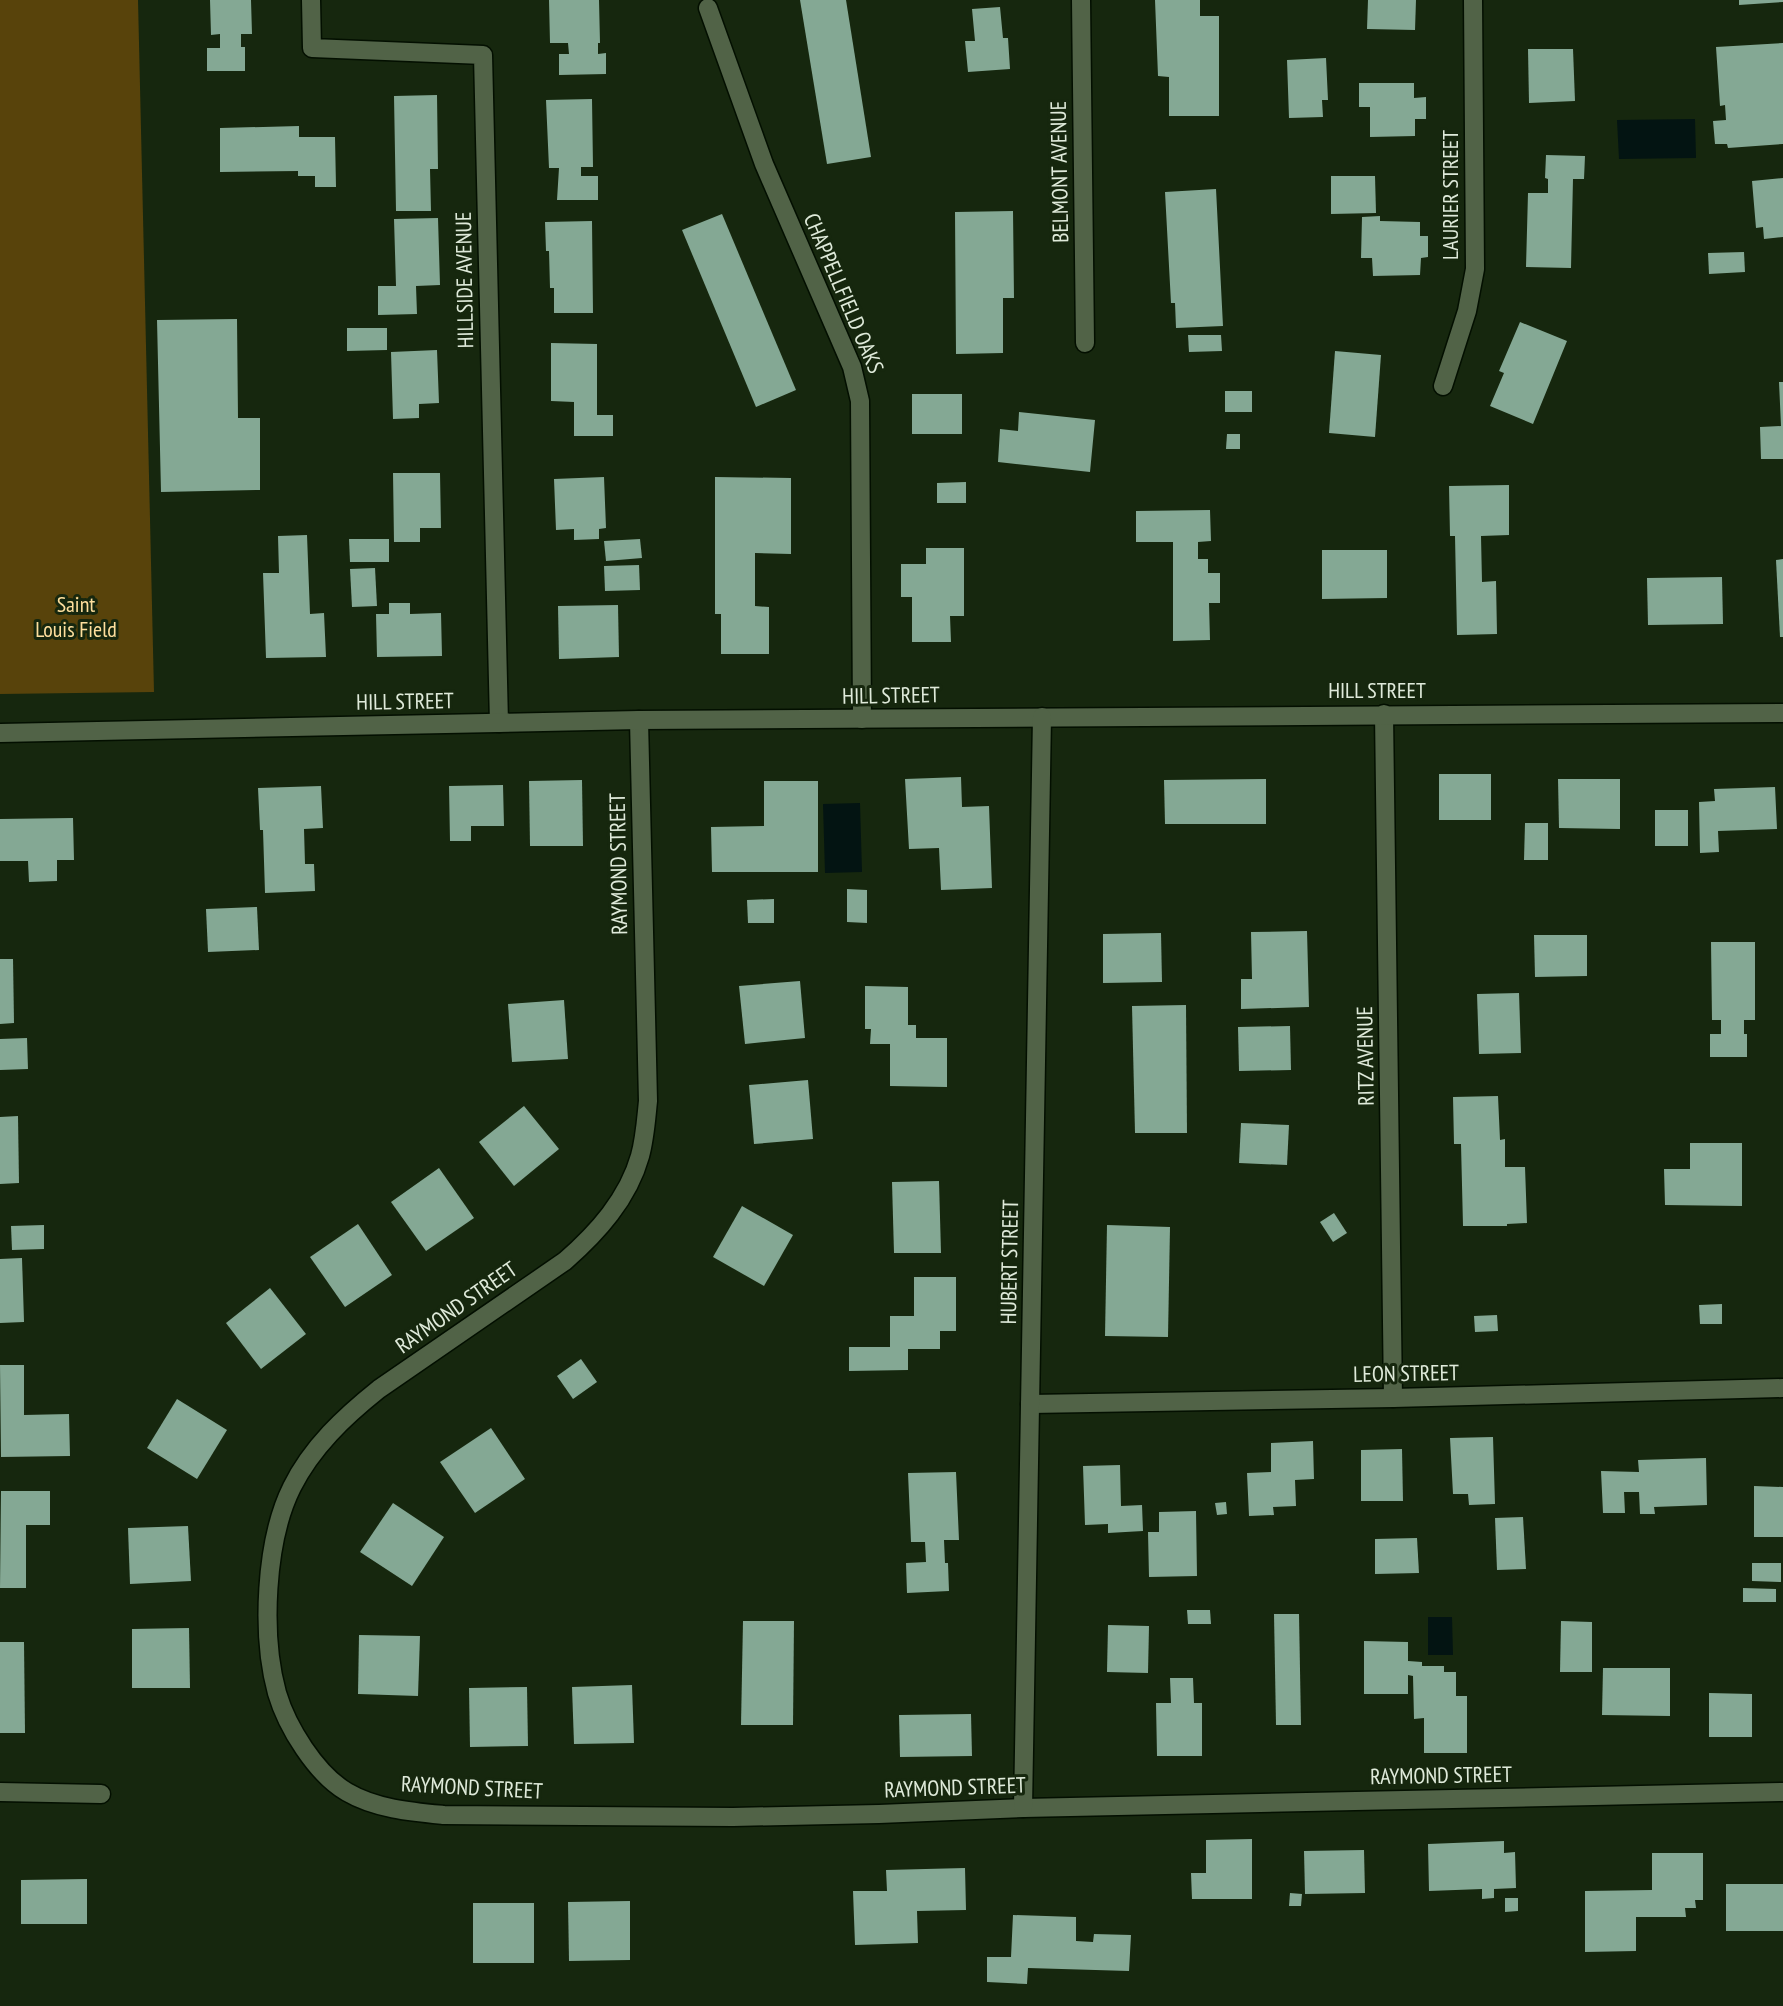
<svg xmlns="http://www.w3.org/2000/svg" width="1783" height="2006" font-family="'PT Sans Narrow',sans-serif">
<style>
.green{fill:#58430b}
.water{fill:#031412}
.building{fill:#84a894}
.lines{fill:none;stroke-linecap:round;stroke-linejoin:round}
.minor-casing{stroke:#030f00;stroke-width:21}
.minor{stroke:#516347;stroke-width:18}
.labels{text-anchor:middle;stroke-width:6;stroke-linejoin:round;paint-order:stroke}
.street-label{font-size:22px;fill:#dfeada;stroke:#16270e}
.park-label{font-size:22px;fill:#fedf9d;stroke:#16270e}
</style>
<rect width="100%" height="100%" fill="#16270e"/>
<path class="green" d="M0,0H138L154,692L0,694Z"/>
<g class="water">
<path d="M1695,119L1696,158L1619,159L1617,120Z"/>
<path d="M860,803L862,872L825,873L823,804Z"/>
<path d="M1428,1617H1452L1453,1655H1428Z"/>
</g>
<g class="building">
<path d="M210,0H251L252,34H241V47H245V71H207V48H220V34L211,35Z"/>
<path d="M549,0H599L600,43H598V54L606,53V74L559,75V54H569L568,43H550Z"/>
<path d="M800,0H846L871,157L827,164Z"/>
<path d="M1155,0H1200V16H1219V116H1169V77L1158,76Z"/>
<path d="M1368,0H1416L1415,30L1367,29Z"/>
<path d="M1739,0H1783V2L1739,5Z"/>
<path d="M1000,7L1003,38H1008L1010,69L968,72L965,41H975L972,9Z"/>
<path d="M1783,43V144L1728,148L1727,144H1715L1713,121L1726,120L1725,105L1720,106L1716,47Z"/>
<path d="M1528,49H1573L1575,101L1529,103Z"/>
<path d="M1326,58L1328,100H1322L1323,117L1289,118L1287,60Z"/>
<path d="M1359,83H1414V98L1426,97V119H1415V136L1370,137V107H1359Z"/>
<path d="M437,95L438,169H430L431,211H396L394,96Z"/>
<path d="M592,99L593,167H581V176H598V200H557L559,168H549L546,100Z"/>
<path d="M299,126V137H335L336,187H315V176H298V171L220,172V128Z"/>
<path d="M1546,155L1585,156L1584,179H1573L1571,268L1526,267L1528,193H1548V179L1545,178Z"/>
<path d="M1331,176H1375L1376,213L1331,214Z"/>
<path d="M1783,178V237L1764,239L1763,227L1756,228L1752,181Z"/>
<path d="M1216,189L1223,326L1176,328L1175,303H1171L1165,192Z"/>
<path d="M1013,211L1014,298H1003V353L956,354L955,212Z"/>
<path d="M722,214L796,390L756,407L682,230Z"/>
<path d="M1380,216V221L1420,222V236H1428V257L1421,258L1420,275L1373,276L1372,258H1361L1362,217Z"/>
<path d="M438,218L440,285L416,286L417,314L378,315V286H396L394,219Z"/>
<path d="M592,221L593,313H554V288H550L549,251H546L545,222Z"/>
<path d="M1744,252L1745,272L1709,274L1708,253Z"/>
<path d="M237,319L238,418H260V490L161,492L157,320Z"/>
<path d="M1520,322L1567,341L1533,424L1490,406L1504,373L1499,371Z"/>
<path d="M347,328H387V350L347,351Z"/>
<path d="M1188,335H1221L1222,351L1189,352Z"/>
<path d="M551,343L597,344V415H613V436H574V402L551,401Z"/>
<path d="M437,350L439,403L419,404V418L393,419L391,352Z"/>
<path d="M1335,351L1381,355L1375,437L1329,433Z"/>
<path d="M1779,382H1783V459H1761L1760,427L1781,426Z"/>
<rect x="1225" y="391" width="27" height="21"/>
<rect x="912" y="394" width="50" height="40"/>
<path d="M1019,412L1095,420L1090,472L998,462L1000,429L1018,431Z"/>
<path d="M1227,434H1240V449H1226Z"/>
<path d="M393,473H440L441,528H420V542H394Z"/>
<path d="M604,477L606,528L599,529V539L574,540V529L556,530L554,479Z"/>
<path d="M715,477L791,478V554L755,553V606L769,607V654H721V614H715Z"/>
<path d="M966,482V503H937V483Z"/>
<path d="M1509,485V535L1481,536L1482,582L1496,581L1497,634L1457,635L1455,536H1450L1449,486Z"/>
<path d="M1210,510L1211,541L1198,542V559H1208V573H1220V603H1209L1210,640L1173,641V542H1136V511Z"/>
<path d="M307,535L310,614L324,613L326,657L266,658L263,573H279L278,536Z"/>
<path d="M349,539H389V562H350Z"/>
<path d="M640,539L642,558L606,561L604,541Z"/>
<path d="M926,548H964V616H950L951,642H912V597H901V564H926Z"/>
<path d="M1322,550H1387V598L1322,599Z"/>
<path d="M1783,559V637H1780L1776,560Z"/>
<path d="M639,565L640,590L605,591L604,566Z"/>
<path d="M375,568L377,606L352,607L350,569Z"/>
<path d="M1722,577L1723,624L1648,625L1647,578Z"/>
<path d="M389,603H410V614L441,613L442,656L377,657L376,614H389Z"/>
<path d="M618,605L619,657L559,659L558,606Z"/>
<rect x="1439" y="774" width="52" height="46"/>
<path d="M961,777L962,807L989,806L992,888L941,890L939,848L909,849L905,779Z"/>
<path d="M1266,779V824H1165L1164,780Z"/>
<path d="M1558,779H1620V829L1559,828Z"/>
<path d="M582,780L583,846H530L529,781Z"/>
<path d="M764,781H818V872H712L711,827L764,826Z"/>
<path d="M503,785L504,826H471V841H450L449,786Z"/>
<path d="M321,786L323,828L304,829L305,864H314L315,891L265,893L263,830H260L258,788Z"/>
<path d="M1775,787L1777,829L1718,831L1719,852L1700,853L1699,802L1715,801L1714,789Z"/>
<rect x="1655" y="810" width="33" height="36"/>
<path d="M73,818L74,860H57V881L29,882L28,861H0V819Z"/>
<path d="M1525,823H1548V860H1524Z"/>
<path d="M847,889L867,890V923L847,922Z"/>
<path d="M774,899V923H748L747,900Z"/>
<path d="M257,907L259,950L208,952L206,909Z"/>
<path d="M1307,931L1309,1007L1241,1009V979H1252L1251,932Z"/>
<path d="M1161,933L1162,982L1103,983V934Z"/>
<path d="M1534,935H1587V976L1535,977Z"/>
<path d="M1711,942H1755V1020H1744V1034H1747V1057H1710V1034H1721V1020H1712Z"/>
<path d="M0,959H13L14,1023L0,1024Z"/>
<path d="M800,981L805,1038L745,1044L739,986Z"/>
<path d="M865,986L908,987V1025H916V1038H947V1087L890,1086V1044H870L871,1029H865Z"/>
<path d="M1519,993L1521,1053L1479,1054L1477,994Z"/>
<path d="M564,1000L568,1059L512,1062L508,1004Z"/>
<path d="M1186,1005L1187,1133H1135L1132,1006Z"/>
<path d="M1290,1026L1291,1070L1239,1071L1238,1027Z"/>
<path d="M27,1038L28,1069L0,1070V1039Z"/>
<path d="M808,1080L813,1139L754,1144L749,1085Z"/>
<path d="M1498,1096L1500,1140L1505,1139V1167H1525L1527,1223L1507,1224V1226H1463L1461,1144H1454L1453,1097Z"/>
<path d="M524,1106L559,1149L514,1186L479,1142Z"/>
<path d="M18,1116L19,1183L0,1184V1117Z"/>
<path d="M1241,1123L1289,1125L1287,1165L1239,1163Z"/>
<path d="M1690,1143H1742V1206L1665,1205L1664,1169H1690Z"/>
<path d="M439,1168L474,1218L426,1251L391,1202Z"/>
<path d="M939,1181L941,1253H894L892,1182Z"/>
<path d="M742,1206L793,1235L764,1286L713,1257Z"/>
<path d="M1334,1213L1347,1233L1333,1242L1320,1222Z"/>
<path d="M358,1224L392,1275L345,1307L310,1257Z"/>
<path d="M44,1225V1249L12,1250L11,1226Z"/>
<path d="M1107,1225L1170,1227L1168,1337L1105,1336Z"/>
<path d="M22,1258L24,1322L0,1323V1259Z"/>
<path d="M914,1277H956V1331H940V1349H908V1370L849,1371V1347H890V1316H914Z"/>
<path d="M270,1288L306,1334L261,1369L226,1323Z"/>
<path d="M1722,1304V1324H1700L1699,1305Z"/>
<path d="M1497,1315L1498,1331L1475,1332L1474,1316Z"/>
<path d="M581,1359L597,1382L573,1399L557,1376Z"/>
<path d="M0,1365H24V1415L69,1414L70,1456L1,1457Z"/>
<path d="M177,1399L227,1430L197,1479L147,1448Z"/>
<path d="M491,1428L525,1479L475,1513L440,1462Z"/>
<path d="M1493,1437L1495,1504L1469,1505L1468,1494H1453L1450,1438Z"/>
<path d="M1313,1441L1314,1479L1295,1480L1296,1506L1273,1507L1274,1515L1249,1516L1247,1473L1271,1472V1443Z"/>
<path d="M1402,1449L1403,1501H1361V1450Z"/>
<path d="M1706,1458L1707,1505L1654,1507L1655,1514H1640L1639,1492H1624L1625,1513H1603L1601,1471L1639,1472L1638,1460Z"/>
<path d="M1120,1465L1121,1506L1142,1505L1143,1531L1108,1533V1524L1085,1525L1083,1466Z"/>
<path d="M956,1472L959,1540H944L945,1563H948L949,1591L907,1593L906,1563L926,1562L925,1542H911L908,1473Z"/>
<path d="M1754,1486L1783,1487V1537H1754Z"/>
<path d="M1,1491H50V1525H26V1588H0Z"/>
<path d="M1226,1502L1227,1514L1217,1515L1215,1503Z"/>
<path d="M393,1503L444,1537L412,1586L360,1552Z"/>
<path d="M1196,1511L1197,1576L1149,1577L1148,1532H1159V1512Z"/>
<path d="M1523,1517L1526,1569L1497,1570L1495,1518Z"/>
<path d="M188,1526L191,1581L130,1584L128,1528Z"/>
<path d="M1417,1538L1419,1573L1375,1574V1539Z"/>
<path d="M1752,1563H1781V1582L1752,1581Z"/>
<path d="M1743,1588L1776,1589V1602H1743Z"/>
<path d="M1187,1610H1210L1211,1624H1188Z"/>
<path d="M1274,1614H1299L1301,1725H1276Z"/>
<path d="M743,1621H794L793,1725H741Z"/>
<path d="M1561,1621L1592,1622V1672H1560Z"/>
<path d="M1108,1625L1149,1626L1148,1673L1107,1672Z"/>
<path d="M189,1628L190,1688H132V1629Z"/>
<path d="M359,1635L420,1636L418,1696L358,1694Z"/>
<path d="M1364,1641L1408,1642V1661L1422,1662V1666H1444V1672H1456V1696H1467V1753H1424V1718L1414,1719L1413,1676L1408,1675V1694H1364Z"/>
<path d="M0,1642H24L25,1733H0Z"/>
<path d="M1603,1668H1670V1716L1602,1715Z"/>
<path d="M1170,1678H1193L1194,1703H1202V1756H1157L1156,1703H1171Z"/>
<path d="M632,1685L634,1743L574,1744L572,1687Z"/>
<path d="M527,1687L528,1746L470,1747L469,1688Z"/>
<path d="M1709,1693L1752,1694V1737H1709Z"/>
<path d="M971,1714L972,1756L900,1757L899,1715Z"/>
<path d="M1252,1839V1899H1192L1191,1873H1206V1840Z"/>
<path d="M1504,1841V1853L1515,1852L1516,1888L1494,1889V1898L1482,1899V1889L1429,1891L1428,1844Z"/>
<path d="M1364,1850L1365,1893L1305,1894L1304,1851Z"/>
<path d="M1652,1853H1703V1900H1695L1696,1908H1685L1686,1917H1636V1951L1585,1952V1891L1652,1890Z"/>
<path d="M965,1868L966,1910L917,1911L918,1943L855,1945L853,1891H887L886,1870Z"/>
<path d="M87,1879V1924H21V1880Z"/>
<rect x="1726" y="1884" width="57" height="47"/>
<path d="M1290,1893L1302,1894L1301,1906H1289Z"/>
<path d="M1505,1898H1518V1911L1505,1912Z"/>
<path d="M630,1901V1960L569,1961L568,1902Z"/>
<rect x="473" y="1903" width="61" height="60"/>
<path d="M1013,1915L1076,1917V1941L1093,1942L1094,1934L1131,1935L1129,1971L1028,1968L1027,1984L987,1982V1957H1011Z"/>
</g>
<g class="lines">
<defs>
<g id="minor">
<path d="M311,0L312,48L483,55L499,723"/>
<path d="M1081,0L1085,343"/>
<path d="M708,8L764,164L852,367L860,401L862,719"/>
<path d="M1443,386L1467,311L1475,269L1473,0"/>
<path d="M1384,714L1393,1398"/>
<path d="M639,720L648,1101C646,1120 645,1138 640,1156C628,1199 597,1233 565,1261L379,1389C344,1417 312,1447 292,1487C265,1541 261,1635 277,1693C287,1727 316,1774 347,1792C376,1809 412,1812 444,1815L733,1817L879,1814L1023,1808L1783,1792"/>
<path d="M0,733L639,720L1783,713"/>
<path d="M1030,1404L1393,1398L1783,1388"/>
<path d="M0,1792L101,1794"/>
<path d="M1023,1808L1042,717"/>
</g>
</defs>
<use href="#minor" class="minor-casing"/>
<use href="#minor" class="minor"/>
</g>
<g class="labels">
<g class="street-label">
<text transform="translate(1059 172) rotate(-91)" y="8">BELMONT AVENUE</text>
<text transform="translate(1450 195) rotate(-90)" y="8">LAURIER STREET</text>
<text transform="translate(464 280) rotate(-91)" y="8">HILLSIDE AVENUE</text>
<text transform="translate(844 293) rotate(67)" y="8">CHAPPELLFIELD OAKS</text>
<text x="1377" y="698">HILL STREET</text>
<text transform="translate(891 695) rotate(-1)" y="8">HILL STREET</text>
<text transform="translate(405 701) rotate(-1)" y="8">HILL STREET</text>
<text transform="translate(618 864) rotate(-91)" y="8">RAYMOND STREET</text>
<text transform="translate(1365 1056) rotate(-91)" y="8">RITZ AVENUE</text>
<text transform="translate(1009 1262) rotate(-89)" y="8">HUBERT STREET</text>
<text transform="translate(456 1307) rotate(-35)" y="8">RAYMOND STREET</text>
<text transform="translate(1406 1373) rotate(-1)" y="8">LEON STREET</text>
<text transform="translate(1441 1775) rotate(-1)" y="8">RAYMOND STREET</text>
<text transform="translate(472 1787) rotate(3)" y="8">RAYMOND STREET</text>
<text transform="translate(955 1787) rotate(-2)" y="8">RAYMOND STREET</text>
</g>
<g class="park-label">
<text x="76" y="612">Saint<tspan x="76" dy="25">Louis Field</tspan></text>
</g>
</g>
</svg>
